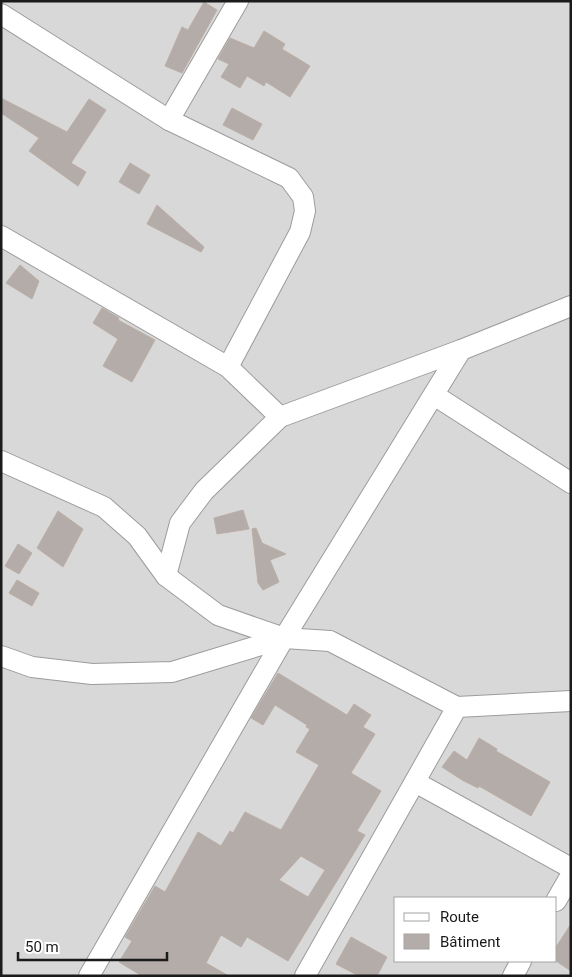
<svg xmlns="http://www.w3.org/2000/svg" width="572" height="977" font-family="Roboto,sans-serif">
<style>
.residential{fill:#d9d8d8;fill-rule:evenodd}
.building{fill:#b4aca8;stroke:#bbaea6;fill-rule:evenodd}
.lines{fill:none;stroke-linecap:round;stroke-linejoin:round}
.street-casing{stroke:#9c9c9c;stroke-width:22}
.street{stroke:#fff;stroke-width:20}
</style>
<rect width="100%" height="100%" fill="#ece7e2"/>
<path class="residential" d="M1,1H571V976H1ZM396,898H556V961H396Z"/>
<g class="building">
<path d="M204,2L217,10L182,73L165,66L182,27L188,30Z"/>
<path d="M264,31L285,44L282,49L310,66L290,97L266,82L264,86L247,76L240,88L221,77L229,64L218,59L230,38L254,48Z"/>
<path d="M1,98L67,132L89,99L106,110L71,163L86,172L78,186L29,151L39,138L1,113Z"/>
<path d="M232,108L262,124L253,140L223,125Z"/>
<path d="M130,163L150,175L139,194L119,182Z"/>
<path d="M157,205L204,247L201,252L147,224Z"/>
<path d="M20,265L39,281L32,299L6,283Z"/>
<path d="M102,308L119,318L118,320L155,340L132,382L103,366L118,339L93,323Z"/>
<path d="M243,510L249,529L217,534L214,518Z"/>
<path d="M58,511L83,529L63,567L37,548Z"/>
<path d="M256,528L262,543L286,554L270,560L279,582L263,590L258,583L252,529Z"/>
<path d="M18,544L32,553L19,574L5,566Z"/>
<path d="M17,580L39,593L32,606L9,593Z"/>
<path d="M278,673L347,715L354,704L371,715L363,727L375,734L351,773L381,791L357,831L365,835L288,961L247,937L241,947L221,935L206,963L229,976H142L119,962L132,941L125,937L155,886L165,892L198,832L221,846L230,831L233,833L245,812L281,830L319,765L296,752L310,729L306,727L307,725L275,705L263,725L251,718ZM301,856L325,870L308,897L279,880Z"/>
<path d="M479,738L497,749L496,751L550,782L531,816L479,786L478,788L462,780L442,767L454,751L467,760Z"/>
<path d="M571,924V971L556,961V947Z"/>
<path d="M351,937L387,957L377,976H359L336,964Z"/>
</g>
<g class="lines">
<defs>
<g id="street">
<path d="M1,14L169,120L289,178L303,197L305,211L300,232L228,367"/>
<path d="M169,120L238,1"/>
<path d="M1,236L228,367L280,417"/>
<path d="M434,395L571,483"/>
<path d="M1,461L104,507L137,536L166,576L218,615L284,638L330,641L457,707L571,701"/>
<path d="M166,576L180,523L204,491L280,417L461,350L571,306"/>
<path d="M1,656L32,667L92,674L172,672L284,638"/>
<path d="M415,782L571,868"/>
<path d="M556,901L571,875"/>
<path d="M89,976L284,638L461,350"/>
<path d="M305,976L457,707"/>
<path d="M513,976L521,961"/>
</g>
</defs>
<use href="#street" class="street-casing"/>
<use href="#street" class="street"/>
</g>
<rect width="572" height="977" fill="none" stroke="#1b1b1b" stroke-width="5"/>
<rect x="394" y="897" width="162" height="65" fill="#ffffff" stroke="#a4a4a4"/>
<rect x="404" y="913" width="25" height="8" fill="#ffffff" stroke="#a4a4a4"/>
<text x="440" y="922" font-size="15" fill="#1b1b1b">Route</text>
<rect x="404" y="934" width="25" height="15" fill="#b4aca8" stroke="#a4a4a4"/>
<text x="440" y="947" font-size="15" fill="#1b1b1b">Bâtiment</text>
<path d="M18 952v8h149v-8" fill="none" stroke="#1b1b1b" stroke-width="2.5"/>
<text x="25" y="952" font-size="15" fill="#1b1b1b" stroke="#ffffff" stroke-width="4" paint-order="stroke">50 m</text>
</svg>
